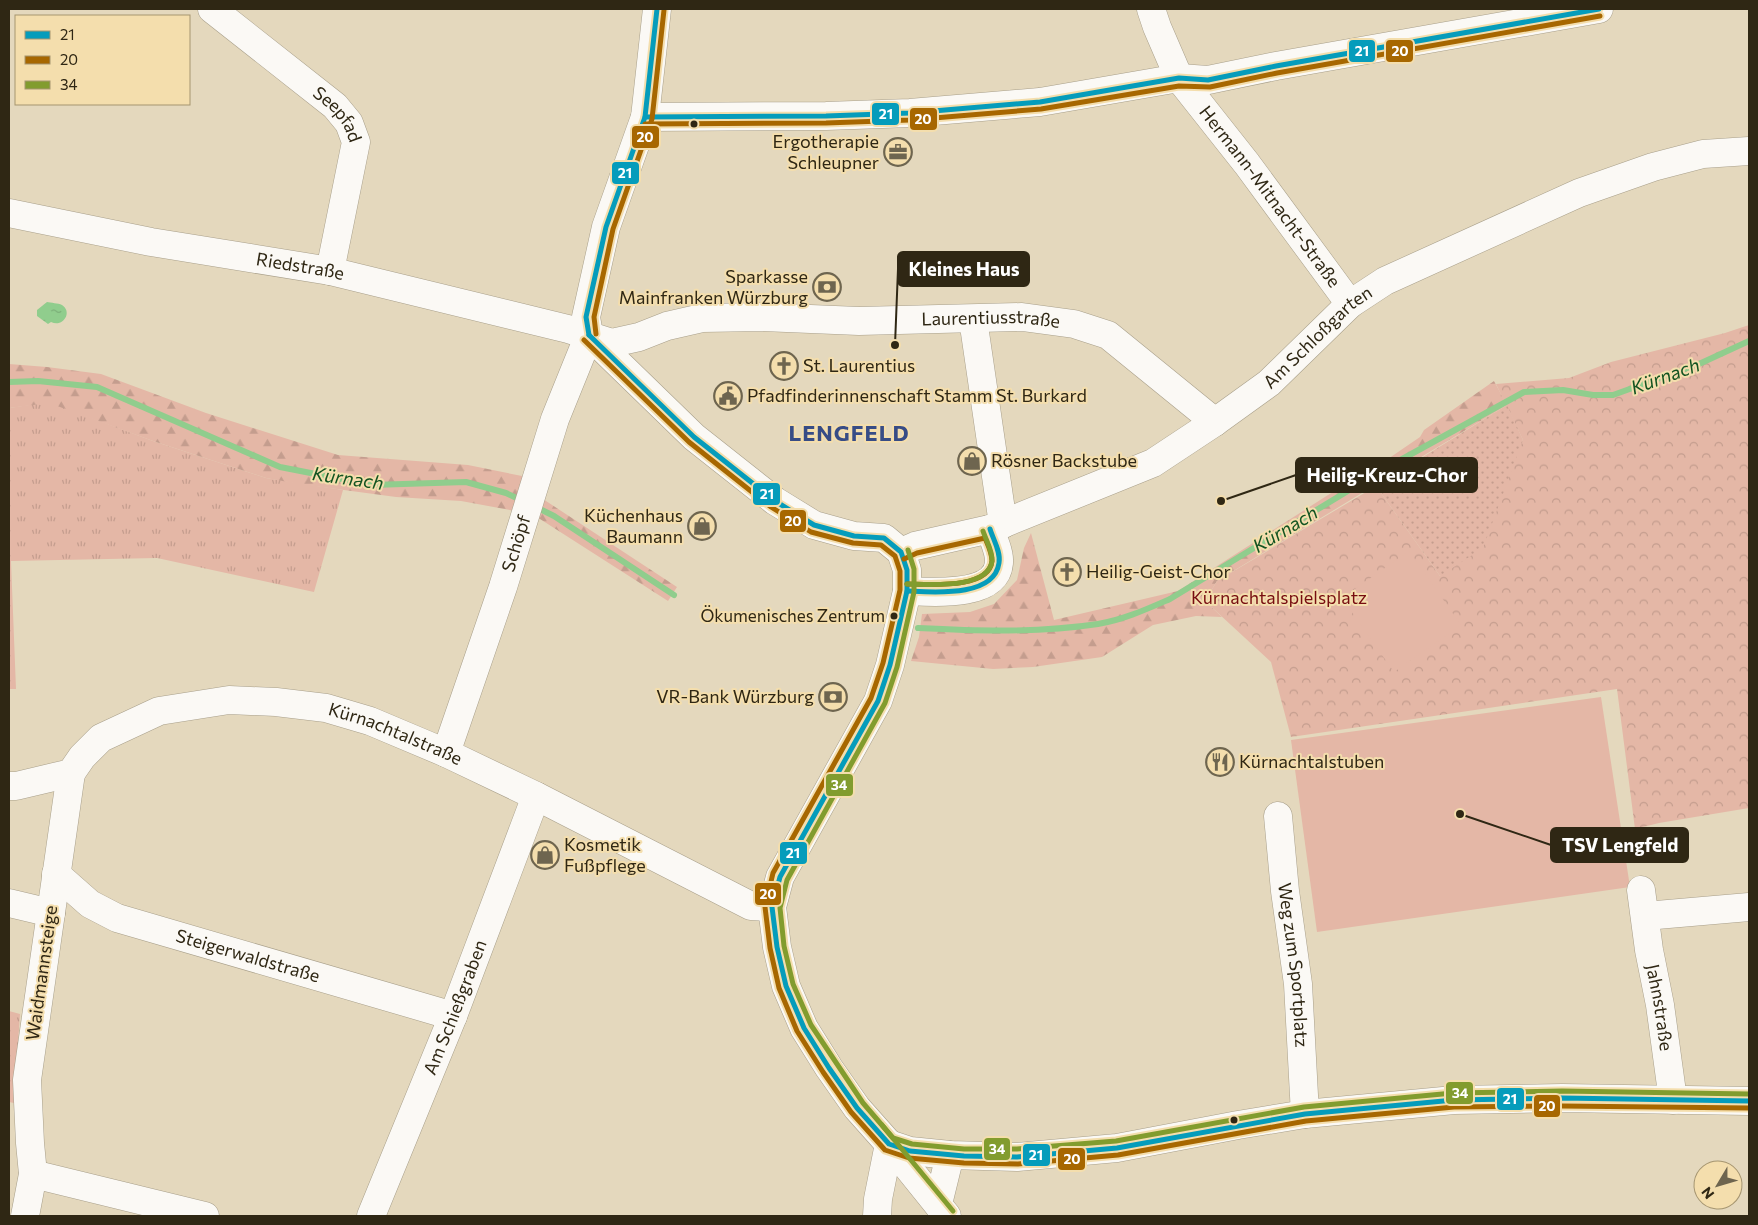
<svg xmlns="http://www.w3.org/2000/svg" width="1758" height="1225" font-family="Commissioner,sans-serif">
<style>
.grass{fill:url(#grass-tufts)}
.forest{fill:url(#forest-firs)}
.park{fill:url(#park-crowns)}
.garden{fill:url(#garden-dots)}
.pitch{fill:#e4b7a6}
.water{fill:url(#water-ripples)}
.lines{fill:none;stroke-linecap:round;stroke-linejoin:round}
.stream{stroke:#90cd8d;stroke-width:6}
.minor-casing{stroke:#a89f8a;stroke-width:29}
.minor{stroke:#fbf9f5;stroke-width:28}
.bus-1-casing{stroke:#f4dead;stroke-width:9}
.bus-2-casing{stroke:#f4dead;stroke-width:9}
.bus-3-casing{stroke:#f4dead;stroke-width:9}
.bus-1{stroke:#059cbb;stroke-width:5}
.bus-2{stroke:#a76700;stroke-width:5}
.bus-3{stroke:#829c2e;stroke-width:5}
.bus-dot{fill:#2f2714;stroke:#f4dead;stroke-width:2}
.labels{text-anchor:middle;stroke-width:4;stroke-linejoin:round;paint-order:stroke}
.bus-label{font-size:17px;fill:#2f2714;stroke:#f4dead;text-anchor:end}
.street-label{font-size:18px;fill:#2f2714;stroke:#f4dead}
.poi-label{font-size:18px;fill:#2f2714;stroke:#f4dead;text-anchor:start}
.park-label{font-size:18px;fill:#770d10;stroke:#f4dead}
.water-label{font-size:19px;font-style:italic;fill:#135421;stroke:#f4dead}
.district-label{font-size:22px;font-weight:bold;letter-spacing:1px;fill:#374c86;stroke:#f4dead}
.leader{fill:none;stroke:#2f2714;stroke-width:2}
.callout-dot{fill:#2f2714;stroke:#f4dead;stroke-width:2}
.callout{fill:#2f2714;stroke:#2f2714;stroke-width:2}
.callout-label{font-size:19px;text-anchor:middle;font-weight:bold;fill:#fff}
.line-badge{stroke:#f4dead;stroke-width:2}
.badge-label{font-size:14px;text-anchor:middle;font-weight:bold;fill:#fff}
</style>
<defs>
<pattern id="grass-tufts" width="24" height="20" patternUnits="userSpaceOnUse" patternTransform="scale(1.25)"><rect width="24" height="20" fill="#e4b7a6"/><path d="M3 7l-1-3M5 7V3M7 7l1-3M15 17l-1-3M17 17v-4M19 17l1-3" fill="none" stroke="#c49d8e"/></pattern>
<pattern id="forest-firs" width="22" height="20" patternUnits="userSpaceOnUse" patternTransform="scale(1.25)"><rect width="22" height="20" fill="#e4b7a6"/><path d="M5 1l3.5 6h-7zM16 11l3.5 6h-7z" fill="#c49d8e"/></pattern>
<pattern id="park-crowns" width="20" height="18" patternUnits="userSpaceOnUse" patternTransform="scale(1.25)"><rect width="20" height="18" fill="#e4b7a6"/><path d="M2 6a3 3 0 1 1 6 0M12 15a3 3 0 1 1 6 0" fill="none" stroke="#c49d8e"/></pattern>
<pattern id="garden-dots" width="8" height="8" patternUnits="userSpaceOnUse" patternTransform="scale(1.25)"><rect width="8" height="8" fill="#e4b7a6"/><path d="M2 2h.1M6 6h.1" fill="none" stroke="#c49d8e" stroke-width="1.8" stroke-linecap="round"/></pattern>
<pattern id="water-ripples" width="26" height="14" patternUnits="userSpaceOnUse" patternTransform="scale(1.25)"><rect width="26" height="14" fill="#90cd8d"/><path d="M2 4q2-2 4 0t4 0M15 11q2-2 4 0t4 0" fill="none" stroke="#7cb079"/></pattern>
</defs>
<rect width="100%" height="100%" fill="#e4d8bd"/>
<g class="grass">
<path d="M49,402L153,441L266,478L343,490L314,592L157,558L11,561L16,689H9V408Z"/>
<path d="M9,1011L20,1014L14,1103L9,1102Z"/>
</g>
<g class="forest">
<path d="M9,364L47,367L101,374L206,413L338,455L468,465L522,476L546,501L677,587L668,601L540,519L510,510L461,501L396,497L299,484L266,478L153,441L49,403L9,408Z"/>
<path d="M1494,381L1507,405L1217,581L1205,601L1222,617L1196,616L1153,625L1102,657L1033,667L993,669L911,661L919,637L922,614L970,612L994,604L1017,580L1024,548L1031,533L1054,620L1178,591L1328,495L1379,465L1420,437L1424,430Z"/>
</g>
<path class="park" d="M1749,325V808L1659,823L1635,829L1617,689L1291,737L1271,662L1205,601L1217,581L1376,486L1440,576L1523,440L1496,384L1569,378L1611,362L1725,333Z"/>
<path class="garden" d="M1507,405L1523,440L1483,548L1440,576L1376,486Z"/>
<g class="pitch">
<path d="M1409,551L1461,625L1394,672L1342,598Z"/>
<path d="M1601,697L1630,887L1317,932L1291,740Z"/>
</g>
<path class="water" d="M47,302C51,303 58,303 62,305C73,312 63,328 51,322L48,324L37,316V310Z"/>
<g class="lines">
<g class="stream">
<path d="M9,382L38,381L97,387L280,467L372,485L466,482L506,493L523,501"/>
<path d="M534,506L554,516L674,595"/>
<path d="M918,628C978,631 1038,633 1098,624C1123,620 1147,609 1170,599L1384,469L1524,392L1563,390L1593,395H1613L1699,364L1749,341"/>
</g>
<defs>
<g id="minor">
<path id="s1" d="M212,9L335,106L349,123L356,142L330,271"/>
<path id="s2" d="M1151,9L1157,27L1179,78L1247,164L1350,304"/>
<path d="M645,117L826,116L910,113L1040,102L1179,78L1208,80L1276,66L1599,9"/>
<path id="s3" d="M9,213L151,242L330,271L568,329L612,343L639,337L667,326L702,318L761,317L859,321L1022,317L1074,324L1108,335L1215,422"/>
<path d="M973,319L1003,524"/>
<path d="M589,335L586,317L606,227L645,117L657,9"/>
<path d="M590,336L694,437L775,501L814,525L854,536L884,538L901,552L907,570V591L890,665L878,701L780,877L772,907L777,947L786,986L804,1028L829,1068L857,1108L889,1144L947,1216"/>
<path id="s4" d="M901,552L915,546L990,529L1153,463L1215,422L1269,383L1350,304L1385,281L1579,193L1653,167L1703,154L1749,151"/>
<path d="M907,591C932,592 996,598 999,563C1000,552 993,539 990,529"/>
<path id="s5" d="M446,753L503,587L555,419L589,335"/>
<path d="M71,773L27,1080L30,1143L33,1174L205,1216"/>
<path id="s6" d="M9,786H16L71,773L82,757L101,738L159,711L229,700L276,702L326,708L370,721L446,753L536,796L751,906L772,907"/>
<path id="s7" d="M1278,816L1285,891L1298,984L1305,1114"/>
<path id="s8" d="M56,874L90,904L117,918L453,1016"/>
<path id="s9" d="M1641,890L1649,950L1660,1005L1673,1100"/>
<path d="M9,903L51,913"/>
<path d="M1645,916L1749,907"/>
<path d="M889,1144L910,1151L950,1155L1017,1157L1117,1148L1238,1125L1305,1114L1454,1100L1562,1098L1749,1101"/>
<path d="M938,1204L950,1155"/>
<path d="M25,1216L33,1174"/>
<path id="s10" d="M371,1216L453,1016L536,796"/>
<path d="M877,1216L878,1199L889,1144"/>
</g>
</defs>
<use href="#minor" class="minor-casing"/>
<use href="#minor" class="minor"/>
<defs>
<g id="bus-1">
<path d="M645,117L826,116L910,113L1040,102L1179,78L1208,80L1276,66L1599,9"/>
<path d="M589,335L694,437L775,501L814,525L854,536L884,538L901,552L907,570V591L890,665L878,701L780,877L772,907L777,947L786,986L804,1028L829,1068L857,1108L889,1144L910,1151L964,1156L1017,1157L1117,1148L1305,1114L1454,1100L1562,1098L1749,1101"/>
<path d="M589,335L586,317L606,227L645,117L657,9"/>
<path d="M907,591C933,592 994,598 999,563C1001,552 993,539 990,529"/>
</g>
<g id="bus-2">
<path d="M645,124L826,123L910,120L1041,109L1179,86L1210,87L1277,73L1600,16"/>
<path d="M596,334L594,317L613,229L652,119L664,10"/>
<path d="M584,340L689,442L771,507L811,532L853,543L881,545L895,556L900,571V590L883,663L871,698L773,873L765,907L770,948L779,988L797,1031L823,1072L851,1112L885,1150L909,1158L964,1163L1018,1164L1118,1155L1306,1121L1454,1107L1562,1106L1749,1108"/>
<path d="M904,559L917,553L985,538C988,545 992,553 992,561C989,590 928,584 907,584"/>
</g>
<g id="bus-3">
<path d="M908,550L914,569V592L897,667L885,703L787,880L780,908L784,946L793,984L811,1025L863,1103L893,1138L912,1144L964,1149H1017L1116,1141L1304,1107L1453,1093L1562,1091L1749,1094"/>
<path d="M907,584C928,584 988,590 992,561C993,552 986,540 983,531"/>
<path d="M882,1125L953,1211"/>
</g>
</defs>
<use href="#bus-1" class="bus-1-casing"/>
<use href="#bus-2" class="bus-2-casing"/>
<use href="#bus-3" class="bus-3-casing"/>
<use href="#bus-1" class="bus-1"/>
<use href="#bus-2" class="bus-2"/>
<use href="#bus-3" class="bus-3"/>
</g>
<defs>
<symbol id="office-ring" viewBox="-11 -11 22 22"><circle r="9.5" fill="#f4dead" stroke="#6e654f" stroke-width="1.5"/><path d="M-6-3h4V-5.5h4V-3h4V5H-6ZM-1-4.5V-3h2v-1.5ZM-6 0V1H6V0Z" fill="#6e654f"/></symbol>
<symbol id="bank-ring" viewBox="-11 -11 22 22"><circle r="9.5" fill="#f4dead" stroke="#6e654f" stroke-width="1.5"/><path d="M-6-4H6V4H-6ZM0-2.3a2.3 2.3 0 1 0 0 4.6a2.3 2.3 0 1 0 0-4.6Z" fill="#6e654f"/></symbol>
<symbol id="church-ring" viewBox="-11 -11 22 22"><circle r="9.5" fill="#f4dead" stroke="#6e654f" stroke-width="1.5"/><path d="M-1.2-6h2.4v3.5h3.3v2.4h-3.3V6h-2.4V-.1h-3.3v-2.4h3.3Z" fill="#6e654f"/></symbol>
<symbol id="civic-ring" viewBox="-11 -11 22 22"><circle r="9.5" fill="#f4dead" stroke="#6e654f" stroke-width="1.5"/><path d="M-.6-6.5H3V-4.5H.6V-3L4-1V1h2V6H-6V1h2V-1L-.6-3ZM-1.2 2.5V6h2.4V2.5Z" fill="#6e654f"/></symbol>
<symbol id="shop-ring" viewBox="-11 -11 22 22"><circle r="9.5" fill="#f4dead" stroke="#6e654f" stroke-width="1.5"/><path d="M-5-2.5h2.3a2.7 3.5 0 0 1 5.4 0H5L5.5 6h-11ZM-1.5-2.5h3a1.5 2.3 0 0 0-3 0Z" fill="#6e654f"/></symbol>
<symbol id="restaurant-ring" viewBox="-11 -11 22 22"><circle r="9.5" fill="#f4dead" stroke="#6e654f" stroke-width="1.5"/><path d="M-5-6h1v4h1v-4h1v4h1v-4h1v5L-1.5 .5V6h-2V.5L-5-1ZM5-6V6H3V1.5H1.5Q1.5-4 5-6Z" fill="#6e654f"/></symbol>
</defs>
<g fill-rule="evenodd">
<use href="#office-ring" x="882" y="136" width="32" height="32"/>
<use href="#bank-ring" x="811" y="271" width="32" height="32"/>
<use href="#church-ring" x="768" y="350" width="32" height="32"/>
<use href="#civic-ring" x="712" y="380" width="32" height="32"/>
<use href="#shop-ring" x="956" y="445" width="32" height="32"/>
<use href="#shop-ring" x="686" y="510" width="32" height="32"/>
<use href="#church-ring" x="1051" y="556" width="32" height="32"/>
<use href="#bank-ring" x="817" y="681" width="32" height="32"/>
<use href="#restaurant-ring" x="1204" y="746" width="32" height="32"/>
<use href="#shop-ring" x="529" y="839" width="32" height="32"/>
</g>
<g class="bus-dot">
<circle cx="694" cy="124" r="4.5"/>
<circle cx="894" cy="616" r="4.5"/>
<circle cx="1234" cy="1120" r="4.5"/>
</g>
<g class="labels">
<g class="bus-label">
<text x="885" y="622">Ökumenisches Zentrum</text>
</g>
<g class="street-label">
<text dy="6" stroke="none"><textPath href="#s1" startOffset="165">Seepfad</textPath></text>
<text dy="6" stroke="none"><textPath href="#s2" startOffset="224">Hermann-Mitnacht-Straße</textPath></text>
<text dy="6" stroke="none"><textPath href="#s3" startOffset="296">Riedstraße</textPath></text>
<text dy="6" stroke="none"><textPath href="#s3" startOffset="1000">Laurentiusstraße</textPath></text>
<text dy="6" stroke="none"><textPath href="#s4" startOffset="476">Am Schloßgarten</textPath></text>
<text dy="6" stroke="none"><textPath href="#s5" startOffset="221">Schöpf</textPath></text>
<text dy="6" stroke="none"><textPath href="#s6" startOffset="416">Kürnachtalstraße</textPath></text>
<text dy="6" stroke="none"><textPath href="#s8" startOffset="212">Steigerwaldstraße</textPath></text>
<text dy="6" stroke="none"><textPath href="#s7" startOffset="150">Weg zum Sportplatz</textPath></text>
<text transform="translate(42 973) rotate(-82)" y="6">Waidmannsteige</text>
<text dy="6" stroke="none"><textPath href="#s10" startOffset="225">Am Schießgraben</textPath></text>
<text dy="6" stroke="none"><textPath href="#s9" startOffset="119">Jahnstraße</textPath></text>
</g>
<g class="poi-label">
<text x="879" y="148" text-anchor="end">Ergotherapie<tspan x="879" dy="21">Schleupner</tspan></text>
<text x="808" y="283" text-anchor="end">Sparkasse<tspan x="808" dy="21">Mainfranken Würzburg</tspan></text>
<text x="803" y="372">St. Laurentius</text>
<text x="747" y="402">Pfadfinderinnenschaft Stamm St. Burkard</text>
<text x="991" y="467">Rösner Backstube</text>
<text x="683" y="522" text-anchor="end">Küchenhaus<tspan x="683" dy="21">Baumann</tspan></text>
<text x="1086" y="578">Heilig-Geist-Chor</text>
<text x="814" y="703" text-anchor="end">VR-Bank Würzburg</text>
<text x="1239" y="768">Kürnachtalstuben</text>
<text x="564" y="851">Kosmetik<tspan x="564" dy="21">Fußpflege</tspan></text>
</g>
<g class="park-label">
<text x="1279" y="604">Kürnachtalspielsplatz</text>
</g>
<g class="water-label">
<text transform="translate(1665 376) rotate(-20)" y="7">Kürnach</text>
<text transform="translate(348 478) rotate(8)" y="7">Kürnach</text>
<text transform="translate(1285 529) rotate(-31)" y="7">Kürnach</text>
</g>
<g class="district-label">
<text x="849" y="441">LENGFELD</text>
</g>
</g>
<path class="leader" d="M895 345L898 269M1221 501L1296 475M1460 814L1551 845"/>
<g class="callout-dot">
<circle cx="895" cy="345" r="5"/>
<circle cx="1221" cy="501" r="5"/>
<circle cx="1460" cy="814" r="5"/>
</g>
<g class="callout">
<rect x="898" y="252" width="131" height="34" rx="5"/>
<rect x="1296" y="458" width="181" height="34" rx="5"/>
<rect x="1551" y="828" width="137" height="34" rx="5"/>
</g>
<g class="callout-label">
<text x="964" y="276">Kleines Haus</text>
<text x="1387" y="482">Heilig-Kreuz-Chor</text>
<text x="1620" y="852">TSV Lengfeld</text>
</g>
<g class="line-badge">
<rect x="1348" y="39" width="28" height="24" rx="5" fill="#059cbb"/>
<rect x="1385" y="39" width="29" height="24" rx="5" fill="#a76700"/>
<rect x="871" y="102" width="29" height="24" rx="5" fill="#059cbb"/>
<rect x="909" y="107" width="29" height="24" rx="5" fill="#a76700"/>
<rect x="631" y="125" width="29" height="24" rx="5" fill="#a76700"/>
<rect x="611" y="161" width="29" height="24" rx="5" fill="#059cbb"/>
<rect x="752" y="482" width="29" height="24" rx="5" fill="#059cbb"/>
<rect x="779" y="509" width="28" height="24" rx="5" fill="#a76700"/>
<rect x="825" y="773" width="29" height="24" rx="5" fill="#829c2e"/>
<rect x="779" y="841" width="29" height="24" rx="5" fill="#059cbb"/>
<rect x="754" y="882" width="28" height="24" rx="5" fill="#a76700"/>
<rect x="1445" y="1081" width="29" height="24" rx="5" fill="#829c2e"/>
<rect x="1496" y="1087" width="29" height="24" rx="5" fill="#059cbb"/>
<rect x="1533" y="1094" width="28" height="24" rx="5" fill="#a76700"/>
<rect x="983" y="1137" width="28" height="24" rx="5" fill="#829c2e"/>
<rect x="1022" y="1143" width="29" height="24" rx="5" fill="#059cbb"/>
<rect x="1057" y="1147" width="29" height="24" rx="5" fill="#a76700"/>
</g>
<g class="badge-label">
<text x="1362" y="56">21</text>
<text x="1400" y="56">20</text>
<text x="886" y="119">21</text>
<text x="923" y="124">20</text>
<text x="645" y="142">20</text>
<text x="625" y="178">21</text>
<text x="767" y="499">21</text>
<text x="793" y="526">20</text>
<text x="839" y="790">34</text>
<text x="793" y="858">21</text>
<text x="768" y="899">20</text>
<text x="1460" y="1098">34</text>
<text x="1510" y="1104">21</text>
<text x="1547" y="1111">20</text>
<text x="997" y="1154">34</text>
<text x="1036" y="1160">21</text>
<text x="1072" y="1164">20</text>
</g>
<rect width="1758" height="1225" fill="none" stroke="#2f2714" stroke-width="20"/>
<rect x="15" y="15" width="175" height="90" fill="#f4dead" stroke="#a59570"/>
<rect x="25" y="31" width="25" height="8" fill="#059cbb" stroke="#a59570"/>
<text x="60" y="40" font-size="15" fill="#2f2714">21</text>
<rect x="25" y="56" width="25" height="8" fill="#a76700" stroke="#a59570"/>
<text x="60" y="65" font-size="15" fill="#2f2714">20</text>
<rect x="25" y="81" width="25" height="8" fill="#829c2e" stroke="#a59570"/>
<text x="60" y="90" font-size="15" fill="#2f2714">34</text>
<g transform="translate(1718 1185) rotate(232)"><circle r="24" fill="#f4dead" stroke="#a59570"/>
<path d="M0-4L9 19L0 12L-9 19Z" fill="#6e654f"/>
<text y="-8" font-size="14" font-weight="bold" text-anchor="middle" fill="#2f2714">N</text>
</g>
</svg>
